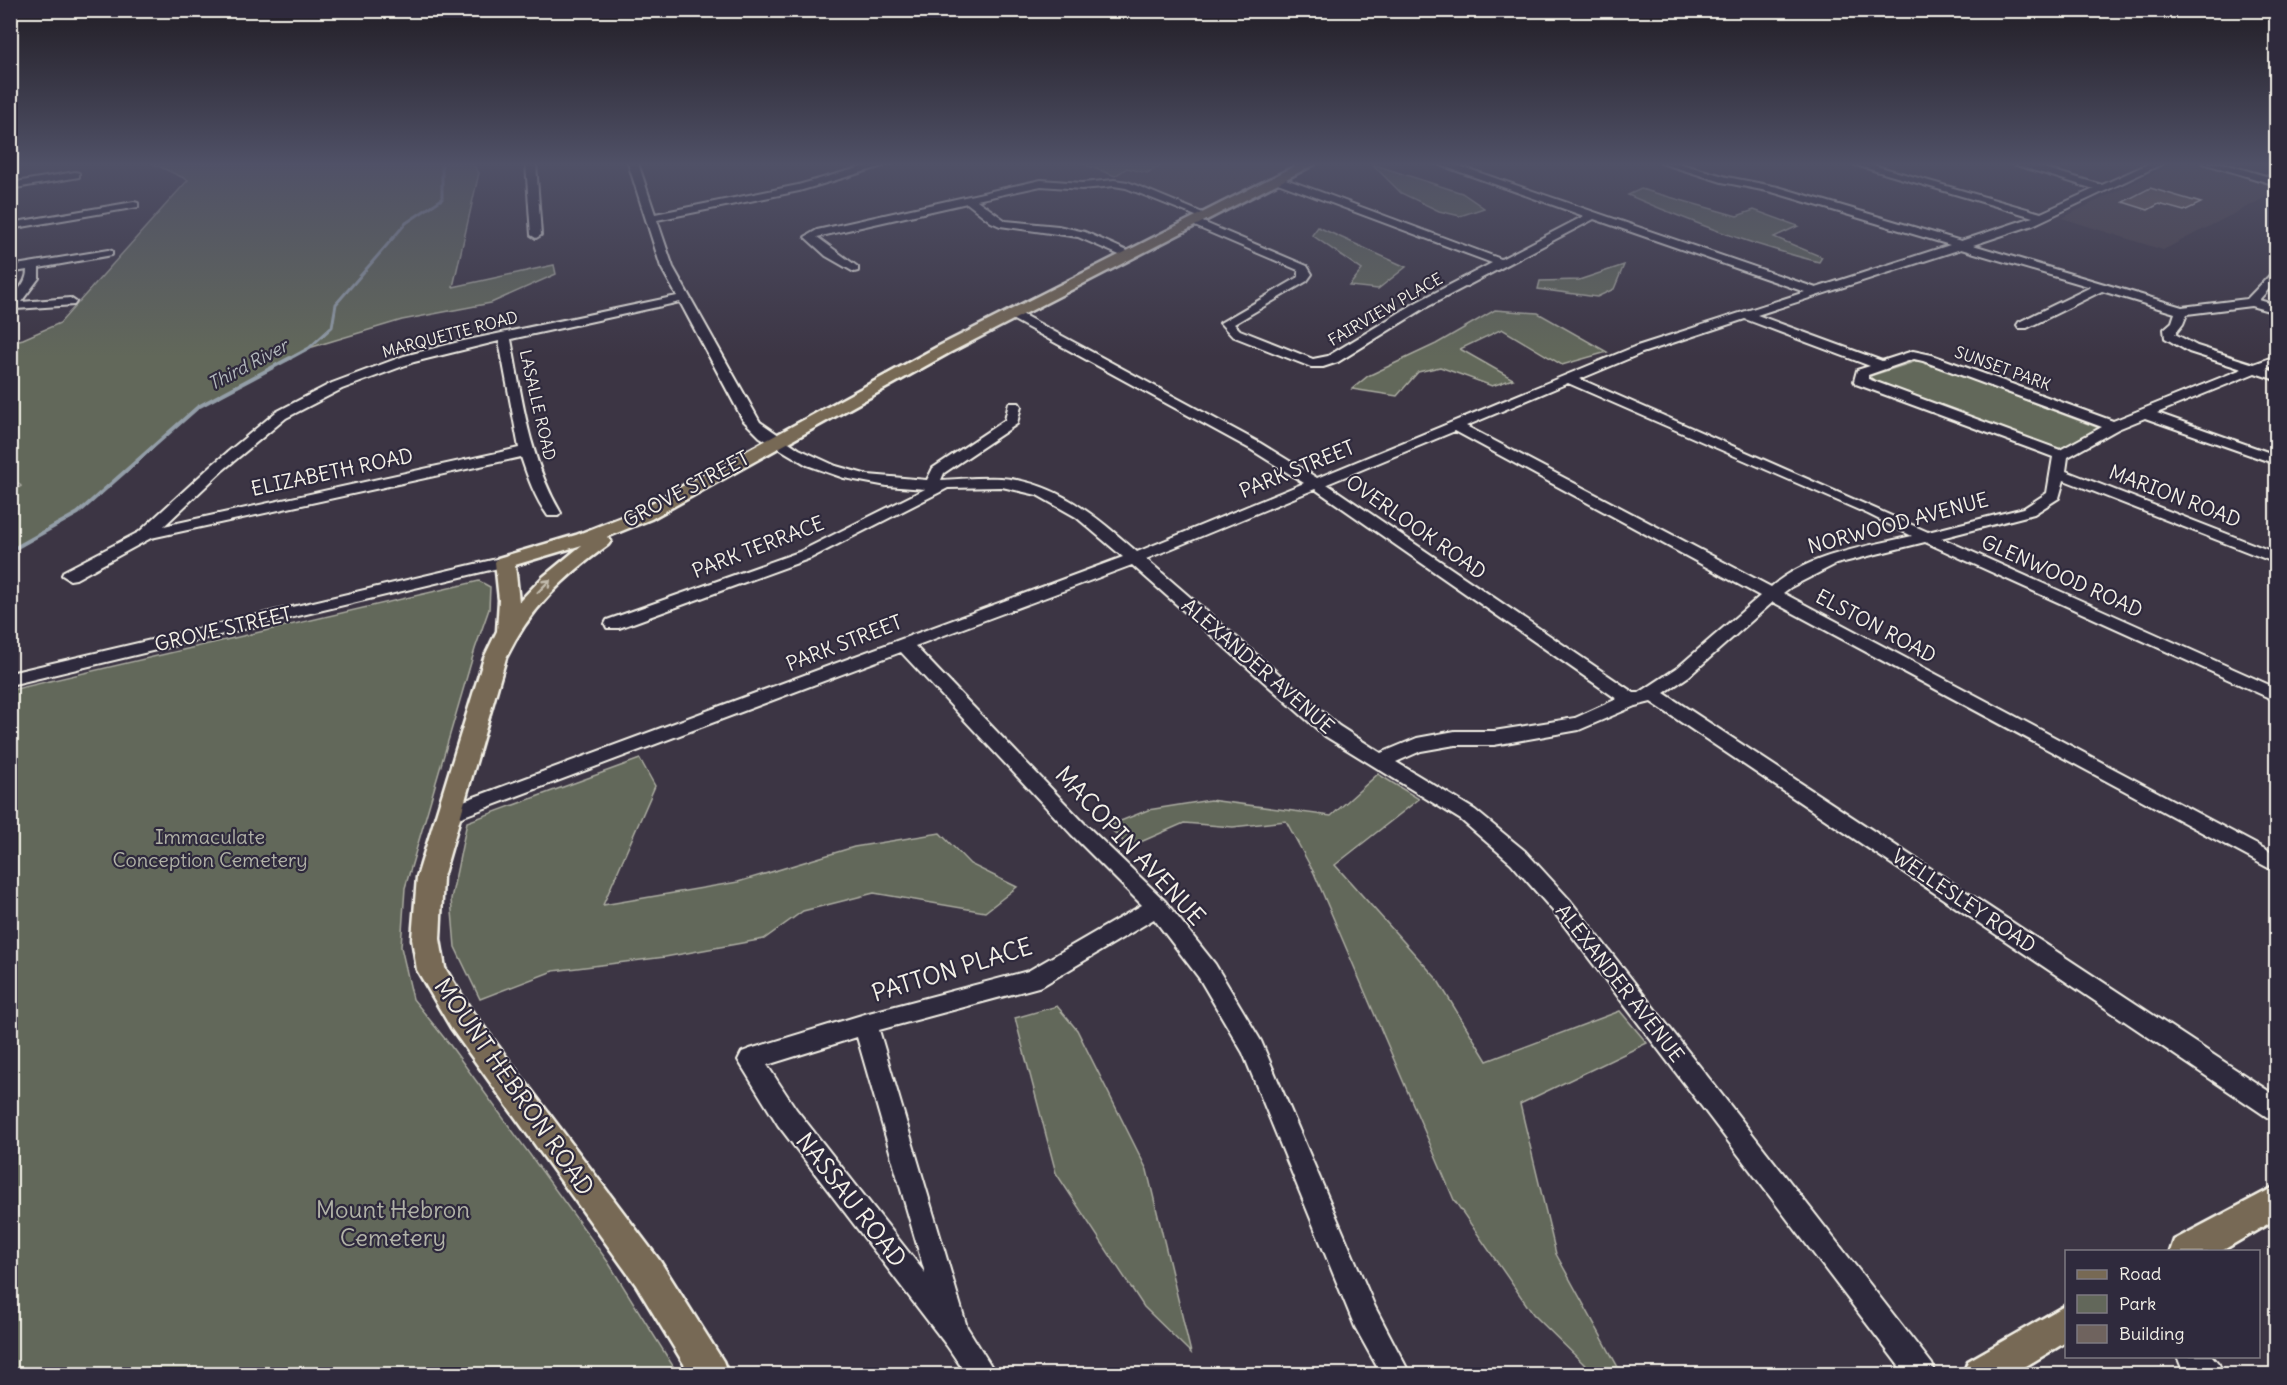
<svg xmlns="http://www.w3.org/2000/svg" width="2287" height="1385" font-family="Delius,sans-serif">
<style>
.built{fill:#4b434c}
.green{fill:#62675a;stroke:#abaca1;stroke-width:1.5}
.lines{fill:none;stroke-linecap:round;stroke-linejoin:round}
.stream-far1{stroke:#939ea8;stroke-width:3}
.stream{stroke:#939ea8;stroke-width:4}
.building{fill:#6f635e;stroke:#f4f1e8;stroke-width:1.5}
.minor-casing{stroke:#f4f1e8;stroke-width:4}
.major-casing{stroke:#f4f1e8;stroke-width:5}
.minor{fill:#2f2a3d;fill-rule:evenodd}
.major{fill:#776954;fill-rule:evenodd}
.oneway{stroke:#c2bbad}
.labels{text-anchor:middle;stroke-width:4.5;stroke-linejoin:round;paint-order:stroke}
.far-street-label{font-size:16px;fill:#f4f1e8;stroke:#2f2a3d}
.far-water-label{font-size:18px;font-style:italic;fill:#b3b9bd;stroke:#2f2a3d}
.street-label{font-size:20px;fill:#f4f1e8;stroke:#2f2a3d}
.park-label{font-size:20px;fill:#b2b3a8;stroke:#2f2a3d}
.near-street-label{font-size:24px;fill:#f4f1e8;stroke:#2f2a3d}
.near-park-label{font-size:24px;fill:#b2b3a8;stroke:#2f2a3d}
</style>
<rect width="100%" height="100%" fill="#3c3544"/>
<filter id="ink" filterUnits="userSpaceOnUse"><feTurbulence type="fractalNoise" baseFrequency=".0167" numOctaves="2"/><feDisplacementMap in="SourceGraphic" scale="12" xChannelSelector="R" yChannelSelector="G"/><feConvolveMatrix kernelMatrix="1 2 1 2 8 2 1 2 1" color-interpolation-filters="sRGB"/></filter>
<g filter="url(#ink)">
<g class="built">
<path d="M1086,163H1296L1201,211Z"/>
<path d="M2174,163H2200L2276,185V192L2163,250L2062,218Z"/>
</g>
<g class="green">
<path d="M152,163H472L479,173L453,287L554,265L556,274L491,303L402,320L309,348L198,407L78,513L11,551V493L21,486L11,475V342L23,339L60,323L188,180Z"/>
<path d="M1081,163H1167L1147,173L1127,168L1115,176Z"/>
<path d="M1372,164L1462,193L1484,208L1460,216L1439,211L1401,193Z"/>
<path d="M1641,189L1737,216L1754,210L1798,226L1774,237L1822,257L1819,262C1751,245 1691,222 1628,195Z"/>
<path d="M1318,227L1406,267L1378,289L1349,286L1362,270L1312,235Z"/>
<path d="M1624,265L1614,289L1597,297L1538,289L1540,281L1579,280Z"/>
<path d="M1495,310L1538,313L1607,352L1562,365L1502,329L1460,349L1513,379L1492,386L1440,367L1418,372L1397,396L1352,389L1368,376L1436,344Z"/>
<path d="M1920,360L2099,428L2059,452L1875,383L1870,376Z"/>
<path d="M479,581L490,587L489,609L475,649L405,888L401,947L413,999L450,1045L608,1262L678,1374H11V690Z"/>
<path d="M640,759L655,786L603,905L738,882L854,847L940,833L970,864L1017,887L985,912L874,893L803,911L764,939L665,957L553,971L480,999L455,947L451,899L467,822Z"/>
<path d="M1378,774L1419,799L1335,865L1437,979L1487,1061L1620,1011L1647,1043L1520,1104L1556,1254L1619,1369L1594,1374L1533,1314L1454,1200L1314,873L1286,821L1233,827L1184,823L1129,847L1108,826L1148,810L1210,800L1331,816Z"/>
<path d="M1057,1006L1077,1030L1147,1170L1191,1353L1144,1307L1056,1173L1015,1018Z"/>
</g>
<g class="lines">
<path class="stream-far1" d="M287,360L309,348L332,327L336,304L406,223L442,199V163"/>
<path class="stream" d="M10,551L78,513L198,407L290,358"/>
</g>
<path class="building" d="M2150,188L2201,203L2184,211L2159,204L2148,210L2123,202Z"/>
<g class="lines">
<defs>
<g id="minor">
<path d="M526,163H536L541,235L536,238L531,235Z"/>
<path d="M628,163H638L655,214L798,185L876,163H893L799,191L657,220L673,267L760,422L799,449L836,466L868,475L927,480L933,468L1005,420L1009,403H1019L1021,406L1017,424L944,473L941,480C961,479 981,477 1001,478C1057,482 1097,517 1137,552L1304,483L1250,449L1008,317V311H1016L1260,443L1317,478L1634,347L1805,292L1594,219L1425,308L1338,362L1323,367H1311L1232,336L1220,323L1299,277L1298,270L1190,224V220H1198L1307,266L1312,274L1307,281L1234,324L1240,330L1313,359L1328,356L1417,302L1492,263L1275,182V178H1283L1501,259L1584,216L1435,163H1451L1816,288L1950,245L1772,192L1722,182L1661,163H1678L1727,177L1778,187L1961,241L2033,217L1849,163H1866L2041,213L2094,189L2010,163H2027L2102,185L2150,163H2164L2033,225L1973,245L2182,307L2247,299L2272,273L2276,272V281L2259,300L2276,305V313L2251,306L2187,314L2183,324L2175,334L2197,346L2254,364L2276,356V364L2266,369L2276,372V380L2255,373L2157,413L2276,455V464L2145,418L2118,429L2068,457L2066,471L2276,553V563L2064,480L2059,498L2034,514L1941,538L2276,688V701L1925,542L1836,564L1791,587L1783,593L2276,855V872L1773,602L1689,676L1664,693L2276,1096V1120L2267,1117L1651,702L1635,706L1579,730L1494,745H1455L1421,751L1396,762L1475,810L1525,851L1569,899L1932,1364L1936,1374H1905L1553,911L1511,863L1461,820L1325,736L1132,565L915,646L1085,824L1165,901L1215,964L1261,1041L1375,1307L1410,1374H1381L1355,1327L1243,1053L1199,978L1154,919L1042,986L879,1030L967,1327L996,1374H966L947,1346L778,1125L738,1060L742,1052L750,1049L865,1014L1028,971L1142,905L1071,834L901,652L456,819L449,821L442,819L439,814L442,809L1123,557L1076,517L1037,495L1002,487L948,488L811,558L619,628H607L605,624L607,620L799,552L925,489L887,486L844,478L807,465L760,437L743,420L680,302L511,339C522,399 529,459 561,513L558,516H548C535,498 528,478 521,457L151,538L76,579L70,580L62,575L64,571L139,532L212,465L276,412L332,383L404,356L459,342L677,296L661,267ZM1961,249L2091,287L2019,322L2017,325L2019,328H2027L2102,291L2175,313L2172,322L2164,329L2165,338L2189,352L2242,369L2113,421L1932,355L1913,351L1882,361L1757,315ZM1745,319L1870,366L1857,370L1854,381L1856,384L2053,457L2047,493L2024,508L1928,532L1580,379L1642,353ZM499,341L519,448L164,526L222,471L286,418L342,389L414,362ZM1914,359L1923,361L2102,427L2060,450L1868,379V375ZM1568,383L1868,514L1912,536C1865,547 1808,554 1771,587L1466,426ZM1455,431L1760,596L1677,668L1639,693H1634L1327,484ZM1315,489L1617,699L1575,718L1494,731H1455L1417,738L1381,753L1339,726L1146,559ZM857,1037L925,1273L796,1109L767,1065Z"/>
<path d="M2203,163H2221L2276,179V185Z"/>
<path d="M75,172L79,173V177L10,189V183Z"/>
<path d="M1041,180L1082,183L1114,180L1128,182L1210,216L1209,218H1201L1126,188L1114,186L1082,189L1041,186L977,200L1006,221L1058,226L1085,232L1132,253V257H1124L1078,237L1000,226L991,222L967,203L817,237L858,267V271L854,272L826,256L805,237L817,230Z"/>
<path d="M134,202L138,203V207L10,229V223Z"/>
<path d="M108,250L112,251V255L39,268V278L21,302L70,298L76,302L74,305L16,309L10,313C10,291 27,288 27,270L10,273V266Z"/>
<path d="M505,557L513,562L511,565L10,685V673Z"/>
<path d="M2177,1356H2212L2219,1364L2223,1374H2189L2181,1366Z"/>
</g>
<g id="major">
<path d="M1301,163H1317L949,353L651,519L607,537L611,541L608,545C565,576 529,609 506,658L443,877L440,939L445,968L471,1010L660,1261L723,1361L728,1374H690L636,1285L451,1028L417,970L412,939L417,877L484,658L497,631L499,600L495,562L498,558L576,535L637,511L937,347ZM582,545L543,577L519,602L515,565Z"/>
<path d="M2276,1186V1219L2220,1252H2170L2174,1240Z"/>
<path d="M2066,1305V1342L2013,1374H1963L1968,1361Z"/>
</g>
</defs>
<use href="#minor" class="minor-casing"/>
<use href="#major" class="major-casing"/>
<use href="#minor" class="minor"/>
<use href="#major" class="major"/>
</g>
<defs><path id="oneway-shaft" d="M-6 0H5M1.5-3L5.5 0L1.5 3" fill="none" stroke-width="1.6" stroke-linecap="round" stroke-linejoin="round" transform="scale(1.5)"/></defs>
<use class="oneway" href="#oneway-shaft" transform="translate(544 586) rotate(-45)"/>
</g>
<linearGradient id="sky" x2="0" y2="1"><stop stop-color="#211d25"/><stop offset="0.46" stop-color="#505167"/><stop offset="1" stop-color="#505167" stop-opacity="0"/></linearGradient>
<rect width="2287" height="357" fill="url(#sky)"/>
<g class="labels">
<g class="far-street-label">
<text transform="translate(1385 309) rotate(-30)" y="6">FAIRVIEW PLACE</text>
<text transform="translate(450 334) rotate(-15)" y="6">MARQUETTE ROAD</text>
<text transform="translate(2003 368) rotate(20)" y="6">SUNSET PARK</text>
<text transform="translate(538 405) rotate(77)" y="6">LASALLE ROAD</text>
</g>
<g class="far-water-label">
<text transform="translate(248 365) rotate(-28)" y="6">Third River</text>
</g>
<g class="street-label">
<text transform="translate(1297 469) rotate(-22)" y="7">PARK STREET</text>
<text transform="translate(332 472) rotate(-12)" y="7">ELIZABETH ROAD</text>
<text transform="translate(686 489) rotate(-28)" y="7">GROVE STREET</text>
<text transform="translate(2175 496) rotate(21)" y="7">MARION ROAD</text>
<text transform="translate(1898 523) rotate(-15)" y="7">NORWOOD AVENUE</text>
<text transform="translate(1416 527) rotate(35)" y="7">OVERLOOK ROAD</text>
<text transform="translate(758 547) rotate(-21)" y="7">PARK TERRACE</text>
<text transform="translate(2062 576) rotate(24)" y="7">GLENWOOD ROAD</text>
<text transform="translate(1876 626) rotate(28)" y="7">ELSTON ROAD</text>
<text transform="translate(223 629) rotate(-13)" y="7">GROVE STREET</text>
<text transform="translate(844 643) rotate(-21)" y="7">PARK STREET</text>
<text transform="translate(1258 666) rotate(41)" y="7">ALEXANDER AVENUE</text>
<text transform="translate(1964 901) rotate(34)" y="7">WELLESLEY ROAD</text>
<text transform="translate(1620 983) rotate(52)" y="7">ALEXANDER AVENUE</text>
</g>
<g class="park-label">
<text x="210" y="844">Immaculate<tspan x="210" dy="23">Conception Cemetery</tspan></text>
</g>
<g class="near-street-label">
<text transform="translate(1130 846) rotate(47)" y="8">MACOPIN AVENUE</text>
<text transform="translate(952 970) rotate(-17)" y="8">PATTON PLACE</text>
<text transform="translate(514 1087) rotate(55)" y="8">MOUNT HEBRON ROAD</text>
<text transform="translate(851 1200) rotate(52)" y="8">NASSAU ROAD</text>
</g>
<g class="near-park-label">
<text x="393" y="1218">Mount Hebron<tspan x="393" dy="28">Cemetery</tspan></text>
</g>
</g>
<rect width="2287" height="1385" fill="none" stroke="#2f2a3d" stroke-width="36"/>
<rect x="18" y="18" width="2251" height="1349" fill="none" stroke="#f4f1e8" stroke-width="2" filter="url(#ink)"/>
<rect x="2065" y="1250" width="195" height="108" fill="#2f2a3d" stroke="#7e7a81" stroke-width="1.5"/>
<rect x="2077" y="1270" width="30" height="9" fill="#776954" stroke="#7e7a81" stroke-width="1.5"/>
<text x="2119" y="1280" font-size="18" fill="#f4f1e8">Road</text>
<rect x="2077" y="1295" width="30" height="18" fill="#62675a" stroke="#7e7a81" stroke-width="1.5"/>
<text x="2119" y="1310" font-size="18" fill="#f4f1e8">Park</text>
<rect x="2077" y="1325" width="30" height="18" fill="#6f635e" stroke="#7e7a81" stroke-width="1.5"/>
<text x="2119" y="1340" font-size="18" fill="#f4f1e8">Building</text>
</svg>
